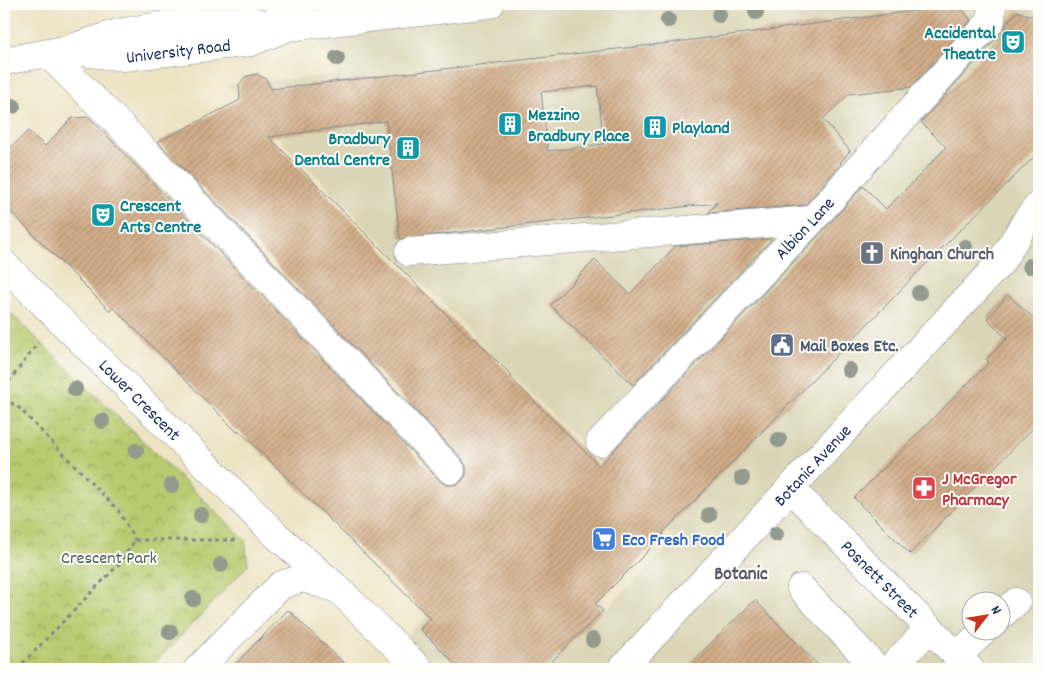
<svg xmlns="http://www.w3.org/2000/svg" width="1043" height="673" font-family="Dekko,sans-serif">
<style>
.built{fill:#dad5b6;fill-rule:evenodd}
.park{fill:url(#park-crowns);stroke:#6a7d66}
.building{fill:url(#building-hatch);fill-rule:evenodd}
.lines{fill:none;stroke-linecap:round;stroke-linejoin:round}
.minor-casing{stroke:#848990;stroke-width:29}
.major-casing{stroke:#848990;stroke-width:29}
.path{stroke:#848990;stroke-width:3;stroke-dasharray:4 4;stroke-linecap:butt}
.minor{stroke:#fff;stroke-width:28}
.major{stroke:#fff;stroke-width:28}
.tree{fill:#939a8e}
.labels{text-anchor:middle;stroke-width:4;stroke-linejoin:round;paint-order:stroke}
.culture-label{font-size:18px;font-weight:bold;fill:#0d838f;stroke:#fdfcf7;text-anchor:start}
.street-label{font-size:18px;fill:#1b2f5e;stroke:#fdfcf7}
.worship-label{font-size:18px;font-weight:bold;fill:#5b616d;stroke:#fdfcf7;text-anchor:start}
.service-label{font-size:18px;font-weight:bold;fill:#4e5e75;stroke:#fdfcf7;text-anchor:start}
.health-label{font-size:18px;font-weight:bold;fill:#be3a42;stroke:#fdfcf7;text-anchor:start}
.shop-label{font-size:18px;font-weight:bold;fill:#366cbe;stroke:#fdfcf7;text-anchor:start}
.park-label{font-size:18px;fill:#4a5e63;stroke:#fdfcf7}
.neighbourhood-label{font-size:19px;font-weight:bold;fill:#5b5b6d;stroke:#fdfcf7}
</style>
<defs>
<pattern id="park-crowns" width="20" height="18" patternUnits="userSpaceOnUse" patternTransform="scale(1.25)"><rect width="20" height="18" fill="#b8cb6f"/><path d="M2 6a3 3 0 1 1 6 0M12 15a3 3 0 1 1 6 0" fill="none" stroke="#95a55e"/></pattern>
<pattern id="building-hatch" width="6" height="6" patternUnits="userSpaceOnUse" patternTransform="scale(1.25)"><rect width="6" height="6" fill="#d2ae89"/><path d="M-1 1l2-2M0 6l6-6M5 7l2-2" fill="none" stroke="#aa8e73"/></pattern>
</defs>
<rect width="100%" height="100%" fill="#fdfcf7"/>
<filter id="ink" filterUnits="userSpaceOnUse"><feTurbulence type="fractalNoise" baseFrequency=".02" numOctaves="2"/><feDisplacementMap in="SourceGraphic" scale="10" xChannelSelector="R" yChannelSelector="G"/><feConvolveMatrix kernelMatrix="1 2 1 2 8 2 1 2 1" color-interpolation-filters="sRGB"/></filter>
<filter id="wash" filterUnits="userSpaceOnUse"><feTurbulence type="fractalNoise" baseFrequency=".0096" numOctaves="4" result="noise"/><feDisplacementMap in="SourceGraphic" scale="20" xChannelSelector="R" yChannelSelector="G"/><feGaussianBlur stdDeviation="1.12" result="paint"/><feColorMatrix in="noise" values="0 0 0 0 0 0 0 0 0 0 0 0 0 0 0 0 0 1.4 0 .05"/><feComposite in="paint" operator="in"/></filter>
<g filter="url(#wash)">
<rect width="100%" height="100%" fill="#ece3c3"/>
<path class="built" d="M291,4H1039V669H376L519,518L607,608L676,540L226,84L339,75ZM970,600H1000V630H970Z"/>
<path class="park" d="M4,307L245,540L248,565L149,669H4Z"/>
<g id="blocks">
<g class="building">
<path d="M951,6L960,7L971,20L911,87L849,94L823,119L850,151L840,163L841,164L805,205L708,213L717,203L400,239L386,121L269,137L471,339L473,337L512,376L510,377L599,466L823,231L863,186L886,209L917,178L946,147L921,122L1003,31L1007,22L1017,11L1039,19V152L934,256L663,533L664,535L595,604L603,611L544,669H460L420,629L431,619L268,459L238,430L237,432L114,308L110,311L4,205V154L28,131L45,146L72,118L89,117L440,481L446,485H454L461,482L466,475V467L462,459L158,142L240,100L239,85L245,77L256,74L266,79L271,89L669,43ZM597,86L604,144L548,151L541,92Z"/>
<path d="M772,239L633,385L550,305L595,260L630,294L676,246Z"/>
<path d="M1008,295L1039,323V422L910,554L854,498L989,362L986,359L1007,339L987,318Z"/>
<path d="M755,600L822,669H685L710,644Z"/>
<path d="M288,610L350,669H231Z"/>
</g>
</g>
</g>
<g filter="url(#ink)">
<use href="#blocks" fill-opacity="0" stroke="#848990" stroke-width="1"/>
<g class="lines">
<defs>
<g id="minor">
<path d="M48,54L116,121L451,470"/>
<path d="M409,252L812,220"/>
<path id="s1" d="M4,264L277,536L338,589L419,669"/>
<path id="s2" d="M600,442L812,220L991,21L992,4"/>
<path id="s3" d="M790,488L970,669"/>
<path d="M801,588L877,669"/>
<path d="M1000,616L1016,602"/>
<path d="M957,656L985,630"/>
<path d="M198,669L281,585L303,578L334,588"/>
<path id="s4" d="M622,669L1001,262L1028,218L1039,205"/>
<path d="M890,669L929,629"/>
</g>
<g id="major">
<path d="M279,4L310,24"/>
<path id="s5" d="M65,50L124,57L251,42L288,27L490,4"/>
<path d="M4,61L65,50L118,33L164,25L243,20L287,27"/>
</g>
</defs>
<use href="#minor" class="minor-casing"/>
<use href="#major" class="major-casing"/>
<g class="path">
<path d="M4,388L38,343"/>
<path d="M4,398L19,408L118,510L135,540"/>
<path d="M135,540H235"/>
<path d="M17,669L119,564L135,540"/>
</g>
<use href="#minor" class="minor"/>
<use href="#major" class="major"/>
</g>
<g class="tree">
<circle cx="756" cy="12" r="8"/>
<circle cx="719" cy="15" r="8"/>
<circle cx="668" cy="20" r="8"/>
<circle cx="337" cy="58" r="8"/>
<circle cx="13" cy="106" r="8"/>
<circle cx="965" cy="247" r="8"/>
<circle cx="1030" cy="266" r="8"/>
<circle cx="919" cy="293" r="8"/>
<circle cx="849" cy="370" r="8"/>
<circle cx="75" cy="389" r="8"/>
<circle cx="102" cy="421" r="8"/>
<circle cx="779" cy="440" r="8"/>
<circle cx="136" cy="451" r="8"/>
<circle cx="742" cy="478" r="8"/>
<circle cx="172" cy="485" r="8"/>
<circle cx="201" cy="515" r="8"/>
<circle cx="709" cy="515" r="8"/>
<circle cx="776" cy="534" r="8"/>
<circle cx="221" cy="565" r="8"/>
<circle cx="193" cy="599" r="8"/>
<circle cx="170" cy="632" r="8"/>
<circle cx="593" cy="640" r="8"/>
</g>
</g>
<defs>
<symbol id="theatre-square" viewBox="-11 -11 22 22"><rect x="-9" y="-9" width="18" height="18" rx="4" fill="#0f9aa8" stroke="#fdfcf7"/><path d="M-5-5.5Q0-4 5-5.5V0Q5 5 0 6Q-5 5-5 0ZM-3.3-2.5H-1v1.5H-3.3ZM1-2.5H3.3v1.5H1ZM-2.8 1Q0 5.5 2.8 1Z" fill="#fff"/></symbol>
<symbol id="building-square" viewBox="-11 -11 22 22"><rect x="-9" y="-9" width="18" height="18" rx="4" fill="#0f9aa8" stroke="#fdfcf7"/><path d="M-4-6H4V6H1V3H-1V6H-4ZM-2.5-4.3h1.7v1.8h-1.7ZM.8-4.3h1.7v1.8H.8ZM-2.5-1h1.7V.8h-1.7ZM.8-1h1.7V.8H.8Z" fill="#fff"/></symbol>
<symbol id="church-square" viewBox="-11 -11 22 22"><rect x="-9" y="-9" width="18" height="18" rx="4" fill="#6b7280" stroke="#fdfcf7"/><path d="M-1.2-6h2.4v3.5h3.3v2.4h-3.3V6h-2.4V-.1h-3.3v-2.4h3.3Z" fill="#fff"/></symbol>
<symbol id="civic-square" viewBox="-11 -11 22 22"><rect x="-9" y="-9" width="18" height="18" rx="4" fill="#5c6f8a" stroke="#fdfcf7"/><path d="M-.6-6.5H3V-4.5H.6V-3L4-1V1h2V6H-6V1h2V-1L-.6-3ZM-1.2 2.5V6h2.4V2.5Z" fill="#fff"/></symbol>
<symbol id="pharmacy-square" viewBox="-11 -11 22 22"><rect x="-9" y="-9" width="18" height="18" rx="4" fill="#e0444e" stroke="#fdfcf7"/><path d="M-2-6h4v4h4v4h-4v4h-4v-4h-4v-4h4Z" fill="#fff"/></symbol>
<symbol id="supermarket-square" viewBox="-11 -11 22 22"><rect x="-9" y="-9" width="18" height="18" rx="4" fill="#3f7fe0" stroke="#fdfcf7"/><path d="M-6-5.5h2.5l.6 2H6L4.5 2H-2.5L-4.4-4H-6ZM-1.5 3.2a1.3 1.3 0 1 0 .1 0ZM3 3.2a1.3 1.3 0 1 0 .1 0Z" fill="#fff"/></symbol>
</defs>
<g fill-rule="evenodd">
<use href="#theatre-square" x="999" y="28" width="28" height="28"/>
<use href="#building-square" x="496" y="110" width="28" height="28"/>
<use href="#building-square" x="641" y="113" width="28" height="28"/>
<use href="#building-square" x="394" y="134" width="28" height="28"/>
<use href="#theatre-square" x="89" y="201" width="28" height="28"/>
<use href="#church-square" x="858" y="239" width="28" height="28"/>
<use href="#civic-square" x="768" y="331" width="28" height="28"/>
<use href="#pharmacy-square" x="910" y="474" width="28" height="28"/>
<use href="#supermarket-square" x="590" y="525" width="28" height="28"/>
</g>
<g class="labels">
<g class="culture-label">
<text x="996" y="38" text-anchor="end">Accidental<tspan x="996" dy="21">Theatre</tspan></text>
<text x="528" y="120">Mezzino<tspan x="528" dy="21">Bradbury Place</tspan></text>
<text x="672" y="133">Playland</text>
<text x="390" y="144" text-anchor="end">Bradbury<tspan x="390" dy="21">Dental Centre</tspan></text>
<text x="120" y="211">Crescent<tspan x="120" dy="21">Arts Centre</tspan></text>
</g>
<g class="street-label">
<text dy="6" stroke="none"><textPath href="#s5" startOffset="114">University Road</textPath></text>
<text dy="6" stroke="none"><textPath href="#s2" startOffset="296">Albion Lane</textPath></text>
<text dy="6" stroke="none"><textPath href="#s1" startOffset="192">Lower Crescent</textPath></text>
<text dy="6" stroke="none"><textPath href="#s4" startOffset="279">Botanic Avenue</textPath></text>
<text dy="6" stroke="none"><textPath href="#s3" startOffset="128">Posnett Street</textPath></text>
</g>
<g class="worship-label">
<text x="890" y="259">Kinghan Church</text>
</g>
<g class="service-label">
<text x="800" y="351">Mail Boxes Etc.</text>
</g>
<g class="health-label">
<text x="942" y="484">J McGregor<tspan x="942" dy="21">Pharmacy</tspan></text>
</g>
<g class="shop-label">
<text x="622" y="545">Eco Fresh Food</text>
</g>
<g class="park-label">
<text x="109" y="563">Crescent Park</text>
</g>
<g class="neighbourhood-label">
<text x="741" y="579">Botanic</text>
</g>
</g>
<rect width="1043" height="673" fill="none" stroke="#fdfcf7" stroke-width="20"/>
<g transform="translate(986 616) rotate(59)"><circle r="24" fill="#fdfcf7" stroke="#a3aaba"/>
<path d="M0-4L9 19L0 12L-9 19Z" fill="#c8321e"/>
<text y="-8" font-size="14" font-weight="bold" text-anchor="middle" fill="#1b2f5e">N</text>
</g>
</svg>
